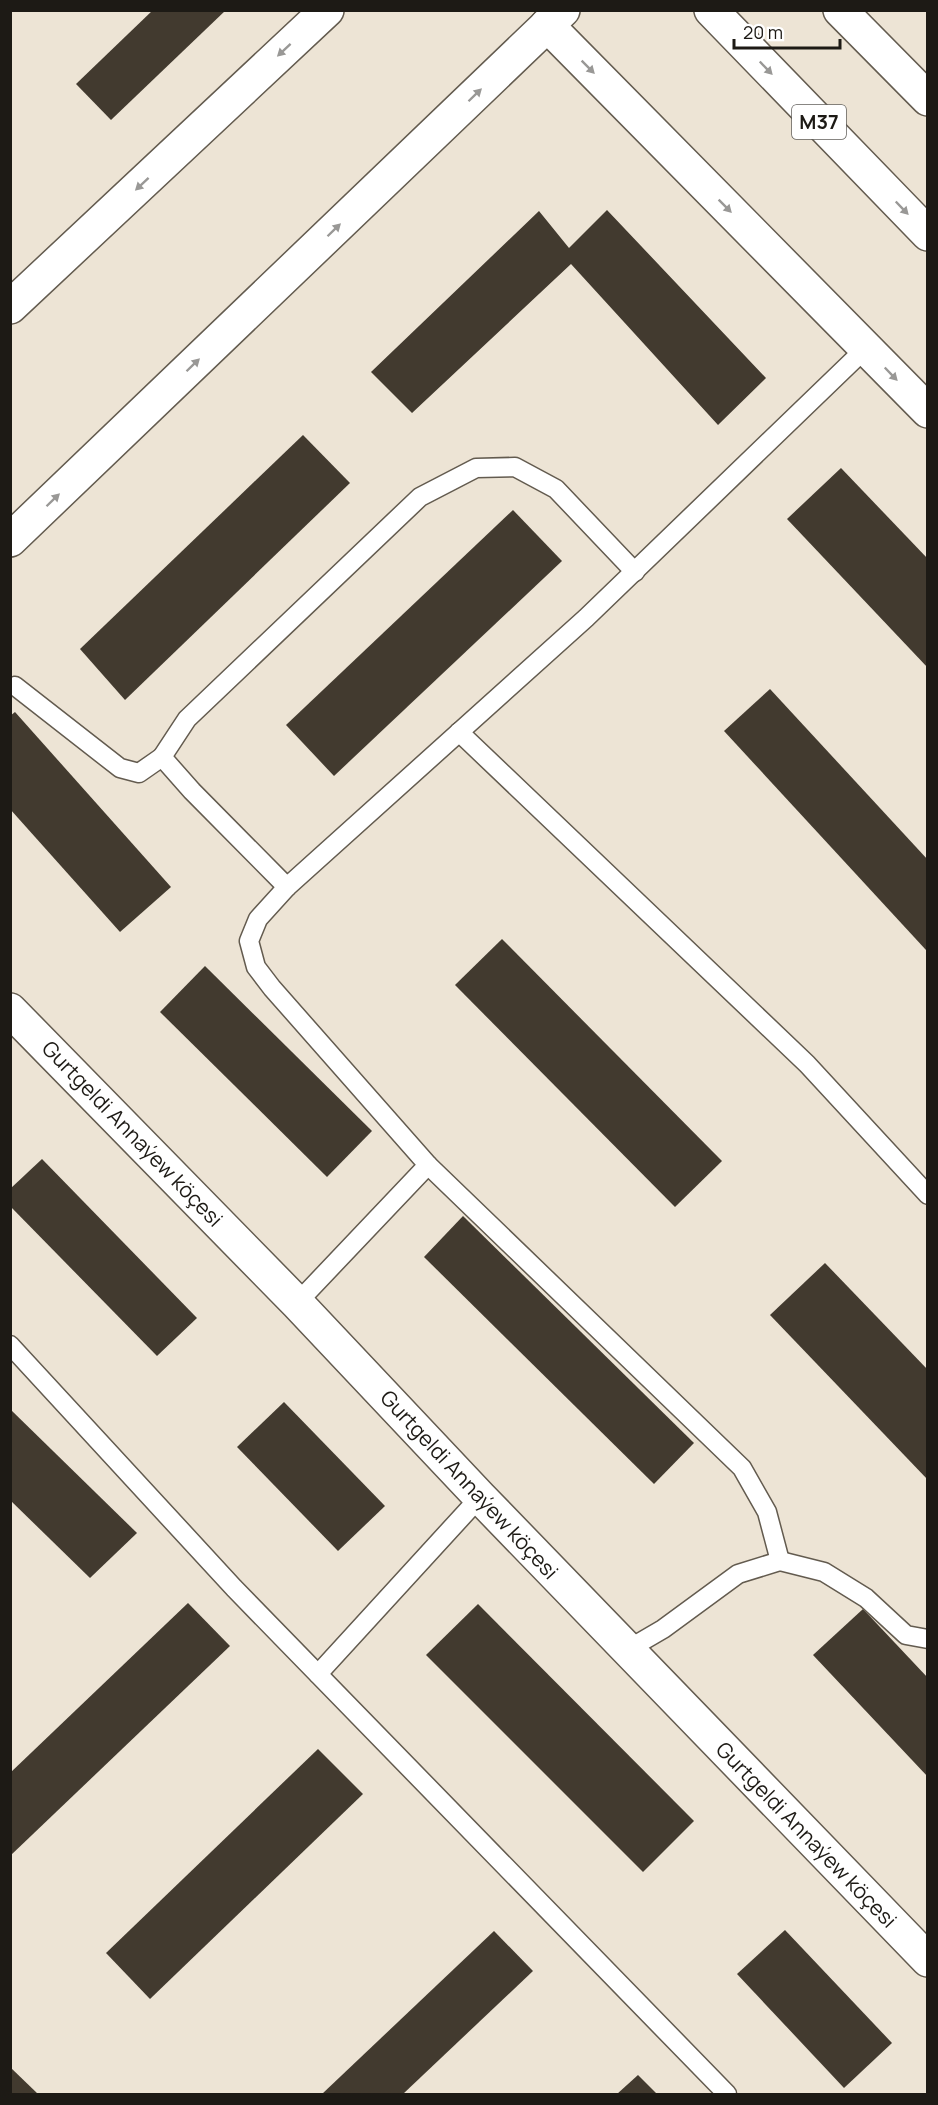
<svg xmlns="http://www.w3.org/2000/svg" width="938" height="2105" font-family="Manrope,sans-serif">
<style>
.building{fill:#423a2f}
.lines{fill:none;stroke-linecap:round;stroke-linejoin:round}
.service-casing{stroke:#635b4f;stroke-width:21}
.minor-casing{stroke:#635b4f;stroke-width:36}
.tertiary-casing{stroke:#635b4f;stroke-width:36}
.trunk-casing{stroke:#635b4f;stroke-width:36}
.service{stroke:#fff;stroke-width:18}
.minor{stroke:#fff;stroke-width:33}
.tertiary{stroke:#fff;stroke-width:33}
.trunk{stroke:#fff;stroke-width:33}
.oneway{fill:#999896}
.labels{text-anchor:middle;stroke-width:6;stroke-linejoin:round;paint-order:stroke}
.shield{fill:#fff;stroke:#615f5b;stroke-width:1.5}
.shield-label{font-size:20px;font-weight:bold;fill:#1d1a15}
.street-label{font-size:21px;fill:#1d1a15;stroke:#fff}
</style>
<rect width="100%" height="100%" fill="#ede4d5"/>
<g class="building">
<path d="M153,10H226L111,120L76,84Z"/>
<path d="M607,210L766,378L718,425L571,264L412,413L371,372L539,211L569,248Z"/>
<path d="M303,435L350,483L125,700L80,649Z"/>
<path d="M841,468L928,559V668L787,519Z"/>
<path d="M513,510L562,561L334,776L286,725Z"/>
<path d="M770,689L928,860L926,950L724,731Z"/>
<path d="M15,712L171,887L120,932L10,809V716Z"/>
<path d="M502,939L722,1161L675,1207L455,985Z"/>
<path d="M205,966L372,1131L327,1177L160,1012Z"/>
<path d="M42,1159L197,1318L157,1356L10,1206V1189Z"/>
<path d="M463,1216L694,1443L654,1484L424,1257Z"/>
<path d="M825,1263L928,1370V1480L770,1315Z"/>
<path d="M284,1402L385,1506L338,1551L237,1447Z"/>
<path d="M10,1409L137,1533L90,1578L10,1500Z"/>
<path d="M188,1603L230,1646L10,1856V1773Z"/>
<path d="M478,1604L694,1821L643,1872L426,1655Z"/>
<path d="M863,1609L928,1678V1777L813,1655Z"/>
<path d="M318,1749L363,1794L150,1999L106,1953Z"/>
<path d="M785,1930L892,2043L844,2088L737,1974Z"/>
<path d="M494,1931L533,1971L403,2094H322Z"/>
<path d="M10,2067L38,2094H10Z"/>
<path d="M638,2075L657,2094H617Z"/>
</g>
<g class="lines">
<defs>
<g id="service">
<path d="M15,686L120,768L139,773L162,757"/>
<path d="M459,732L807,1064L928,1195"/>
<path d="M287,887L192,791L162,757L187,719L420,497L476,468L515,467L556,489L635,572"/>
<path d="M428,1165L742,1468L767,1512L780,1561"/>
<path d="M297,1303L428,1165L272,988L256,967L249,941L258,919L287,887L586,618L866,348"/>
<path d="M10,1345L234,1588L727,2094"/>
<path d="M627,1650L663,1629L738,1574L780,1561L824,1572L866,1598L906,1635L928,1639"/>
<path d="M318,1674L480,1497"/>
</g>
<g id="minor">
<path d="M10,307L327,10"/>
<path d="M10,540L563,10"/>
<path d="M10,1010L297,1303L480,1497L928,1960"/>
</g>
<path id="tertiary" d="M547,25L928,411"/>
<g id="trunk">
<path d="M711,10L928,234"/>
<path d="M840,10L928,99"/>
</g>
</defs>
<use href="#service" class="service-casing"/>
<use href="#minor" class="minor-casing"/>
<use href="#tertiary" class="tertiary-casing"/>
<use href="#trunk" class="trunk-casing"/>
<use href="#service" class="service"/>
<use href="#minor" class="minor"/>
<use href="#tertiary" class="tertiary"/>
<use href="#trunk" class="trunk"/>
</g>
<defs><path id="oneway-solid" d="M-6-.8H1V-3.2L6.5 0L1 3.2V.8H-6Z" transform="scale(1.5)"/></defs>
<g class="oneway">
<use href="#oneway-solid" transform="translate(284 50) rotate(137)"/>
<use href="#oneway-solid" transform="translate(588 67) rotate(45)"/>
<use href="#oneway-solid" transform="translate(766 68) rotate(46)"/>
<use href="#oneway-solid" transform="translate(475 95) rotate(-44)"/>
<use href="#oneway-solid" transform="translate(142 184) rotate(137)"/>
<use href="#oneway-solid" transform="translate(725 206) rotate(45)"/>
<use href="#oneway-solid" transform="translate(902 208) rotate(46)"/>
<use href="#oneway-solid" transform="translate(334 230) rotate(-44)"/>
<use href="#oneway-solid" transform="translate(193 365) rotate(-44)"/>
<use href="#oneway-solid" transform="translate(891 374) rotate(46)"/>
<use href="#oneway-solid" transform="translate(53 500) rotate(-44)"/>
</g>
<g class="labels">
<rect class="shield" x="792" y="105" width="54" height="34" rx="4.5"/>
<g class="shield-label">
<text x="819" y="129">M37</text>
</g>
<g class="street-label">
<text transform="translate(132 1134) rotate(46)" y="7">Gurtgeldi Annaýew köçesi</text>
<text transform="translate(469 1485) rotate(47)" y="7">Gurtgeldi Annaýew köçesi</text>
<text transform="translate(806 1835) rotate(46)" y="7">Gurtgeldi Annaýew köçesi</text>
</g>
</g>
<rect width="938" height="2105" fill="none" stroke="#1d1a15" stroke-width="24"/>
<path d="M734 39v9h106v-9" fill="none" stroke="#1d1a15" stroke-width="3"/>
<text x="743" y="39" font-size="18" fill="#1d1a15" stroke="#ffffff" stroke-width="4.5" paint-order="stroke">20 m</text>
</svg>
